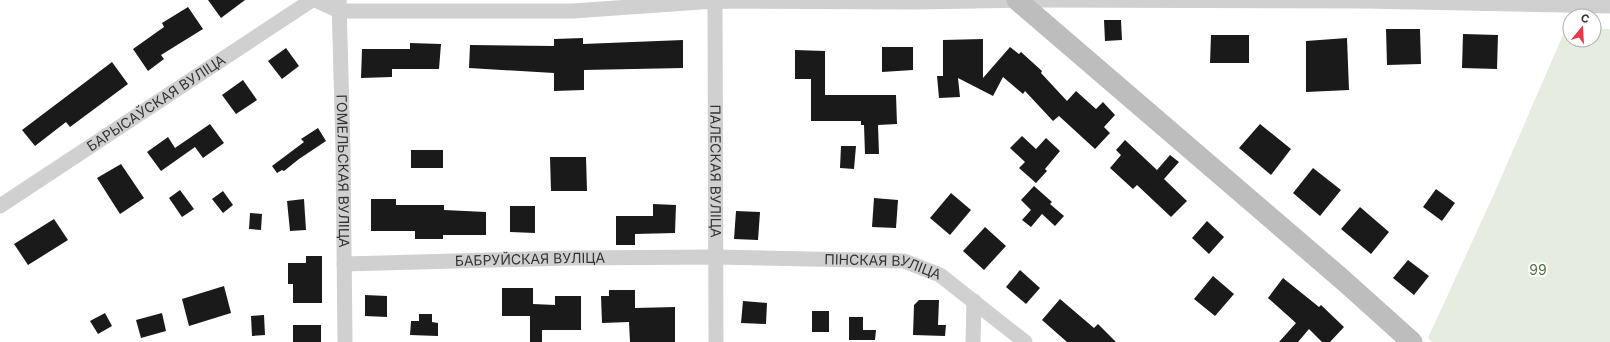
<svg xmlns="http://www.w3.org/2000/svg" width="1610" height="342" font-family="Inter,sans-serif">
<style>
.green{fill:#e6ecdf}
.building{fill:#1a1a1a}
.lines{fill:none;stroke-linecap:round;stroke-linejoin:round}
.street{stroke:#d0d0d0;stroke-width:15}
.secondary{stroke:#bdbdbd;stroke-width:21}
.labels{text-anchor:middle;stroke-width:4;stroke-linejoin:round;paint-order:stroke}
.street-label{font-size:14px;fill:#333;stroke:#fff}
.park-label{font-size:14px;fill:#56703f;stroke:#fff}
</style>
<rect width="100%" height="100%" fill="#fff"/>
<path class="green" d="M1566,28H1570V40H1594V29H1610V342H1432L1428,338L1494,194Z"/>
<g class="building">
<path d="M208,0H245L221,18Z"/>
<path d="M188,7L203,29L161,55L164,59L148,71L133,49L164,27L162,23Z"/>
<path d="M1104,20H1121L1122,40L1105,41Z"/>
<path d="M1386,29H1420L1421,64L1387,65Z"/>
<path d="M1463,34L1498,35L1497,69L1462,68Z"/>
<path d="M1211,35H1249V63H1210Z"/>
<path d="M583,38V44L683,40V68L584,70V90L554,91V73L469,68L470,45L554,46V39Z"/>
<path d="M1347,38L1349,90L1306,92V41Z"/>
<path d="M983,39V78L1010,47L1019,54L1021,52L1042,71L1041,73L1067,101L1076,91L1096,109L1103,102L1115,115L1104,127L1110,133L1095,149L1059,116L1053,121L1025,91L1023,94L1003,77L993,96L958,78L960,97L939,98L937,76H943V40Z"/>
<path d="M410,43L441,44L439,69H392V77L361,78L362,49H410Z"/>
<path d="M882,47H913V70L882,72Z"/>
<path d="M286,48L299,66L282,79L268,61Z"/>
<path d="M795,50L825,51V95H896L897,124L878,125L879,154H865L864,125H861V121H811V79H795Z"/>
<path d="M112,62L128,84L70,127L66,122L35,146L22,130Z"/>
<path d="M243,80L257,100L236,114L222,95Z"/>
<path d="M210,124L224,143L203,158L195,147L161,171L147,152L168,137L175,148Z"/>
<path d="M1260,124L1291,149L1271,175L1239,148Z"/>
<path d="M318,128L326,141L299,159L284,171L282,170L277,173L272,166L304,142L301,139Z"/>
<path d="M1022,136L1036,149L1046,138L1060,151L1045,169L1047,171L1036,183L1019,168L1025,162L1010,148Z"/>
<path d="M1125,140L1157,170L1170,155L1179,162L1164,179L1187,201L1171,217L1137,185L1133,189L1110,168L1121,155L1116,150Z"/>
<path d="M841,146H856L854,169L840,168Z"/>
<rect x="411" y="150" width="32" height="18"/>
<path d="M550,157H586L587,191H551Z"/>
<path d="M121,164L144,198L120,214L97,178Z"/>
<path d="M1313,168L1341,190L1320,216L1293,193Z"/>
<path d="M1034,186L1052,202L1050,204L1064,216L1055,226L1042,214L1031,227L1022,220L1031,210L1021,200Z"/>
<path d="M1436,189L1455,203L1442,221L1423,207Z"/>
<path d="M180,190L194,209L182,217L169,198Z"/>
<path d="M223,191L233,205L223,213L212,199Z"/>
<path d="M951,193L971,210L950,235L930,218Z"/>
<path d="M874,198L898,200L896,228L872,227Z"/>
<path d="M304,199L306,230L290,231L287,201Z"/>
<path d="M371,199H396V205H444V210L486,212V235H443V239H415V231H371Z"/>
<path d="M653,204L676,205L675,233L635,234V245H616V216H653Z"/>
<path d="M510,206H535V233L510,232Z"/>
<path d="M1360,207L1389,232L1371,254L1341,229Z"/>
<path d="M736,211L760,212L758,240L734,239Z"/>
<path d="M250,213L262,214L261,230L249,229Z"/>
<path d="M54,219L68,240L28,265L14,244Z"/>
<path d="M1207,221L1224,237L1209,254L1192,238Z"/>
<path d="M985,227L1006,246L984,270L963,251Z"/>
<path d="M306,256H322V303H293V284H288V263H306Z"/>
<path d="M1408,260L1429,276L1414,295L1393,278Z"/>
<path d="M1020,270L1040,288L1026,304L1006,287Z"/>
<path d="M1213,276L1234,294L1215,316L1194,299Z"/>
<path d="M1283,278L1319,307L1321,305L1344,327L1330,342H1322L1309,329L1298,342H1279L1296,323L1268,298Z"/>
<path d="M224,286L231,313L189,326L182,299Z"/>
<path d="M502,288H533V304L555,305V296H581V330H542V342H530V316H502Z"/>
<path d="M609,290H635V308L675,307V342H630L629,322L602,323L601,296H609Z"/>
<path d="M365,295L387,296V317L365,316Z"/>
<path d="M1060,299L1094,328L1098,324L1116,342H1067L1042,320Z"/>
<path d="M919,300H939L938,325H946L945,336L913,335L914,305Z"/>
<path d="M743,301L767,303L766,324L741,323Z"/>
<rect x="812" y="311" width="17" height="21"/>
<path d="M105,313L112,326L98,334L90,321Z"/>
<path d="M162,313L166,331L141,338L136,320Z"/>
<path d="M419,314H432V322L438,323V336L410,335L411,321H419Z"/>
<path d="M264,315L265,335L252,336L251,316Z"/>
<path d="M849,317H863V330H876L875,340H849Z"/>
<rect x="293" y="325" width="28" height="17"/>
</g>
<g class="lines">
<g class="street">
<path d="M315,0L339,11H573L715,1L915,2L1038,0L1364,1L1610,6"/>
<path id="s1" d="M715,0L716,342"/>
<path id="s2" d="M339,1L343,150L345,342"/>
<path id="s3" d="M0,206L312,0"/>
<path id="s4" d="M344,264L569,258L716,257L904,261L940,275L1025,342"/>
<path d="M973,342L974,301"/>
</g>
<path class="secondary" d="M1017,0L1343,280L1412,342"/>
</g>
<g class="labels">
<g class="street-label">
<text dy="5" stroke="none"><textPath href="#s3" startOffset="187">БАРЫСАЎСКАЯ ВУЛІЦА</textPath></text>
<text dy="5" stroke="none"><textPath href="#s2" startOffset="170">ГОМЕЛЬСКАЯ ВУЛІЦА</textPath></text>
<text dy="5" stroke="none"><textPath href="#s1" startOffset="171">ПАЛЕСКАЯ ВУЛІЦА</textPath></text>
<text dy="5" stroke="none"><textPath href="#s4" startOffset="186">БАБРУЙСКАЯ ВУЛІЦА</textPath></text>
<text dy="5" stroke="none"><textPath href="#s4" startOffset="540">ПІНСКАЯ ВУЛІЦА</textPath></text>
</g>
<g class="park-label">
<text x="1538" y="275">99</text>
</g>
</g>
<g transform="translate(1582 28) rotate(18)"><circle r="19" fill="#ffffff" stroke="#adadad"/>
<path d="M0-3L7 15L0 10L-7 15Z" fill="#e63946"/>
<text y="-6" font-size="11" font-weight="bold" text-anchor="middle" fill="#333333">С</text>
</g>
</svg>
